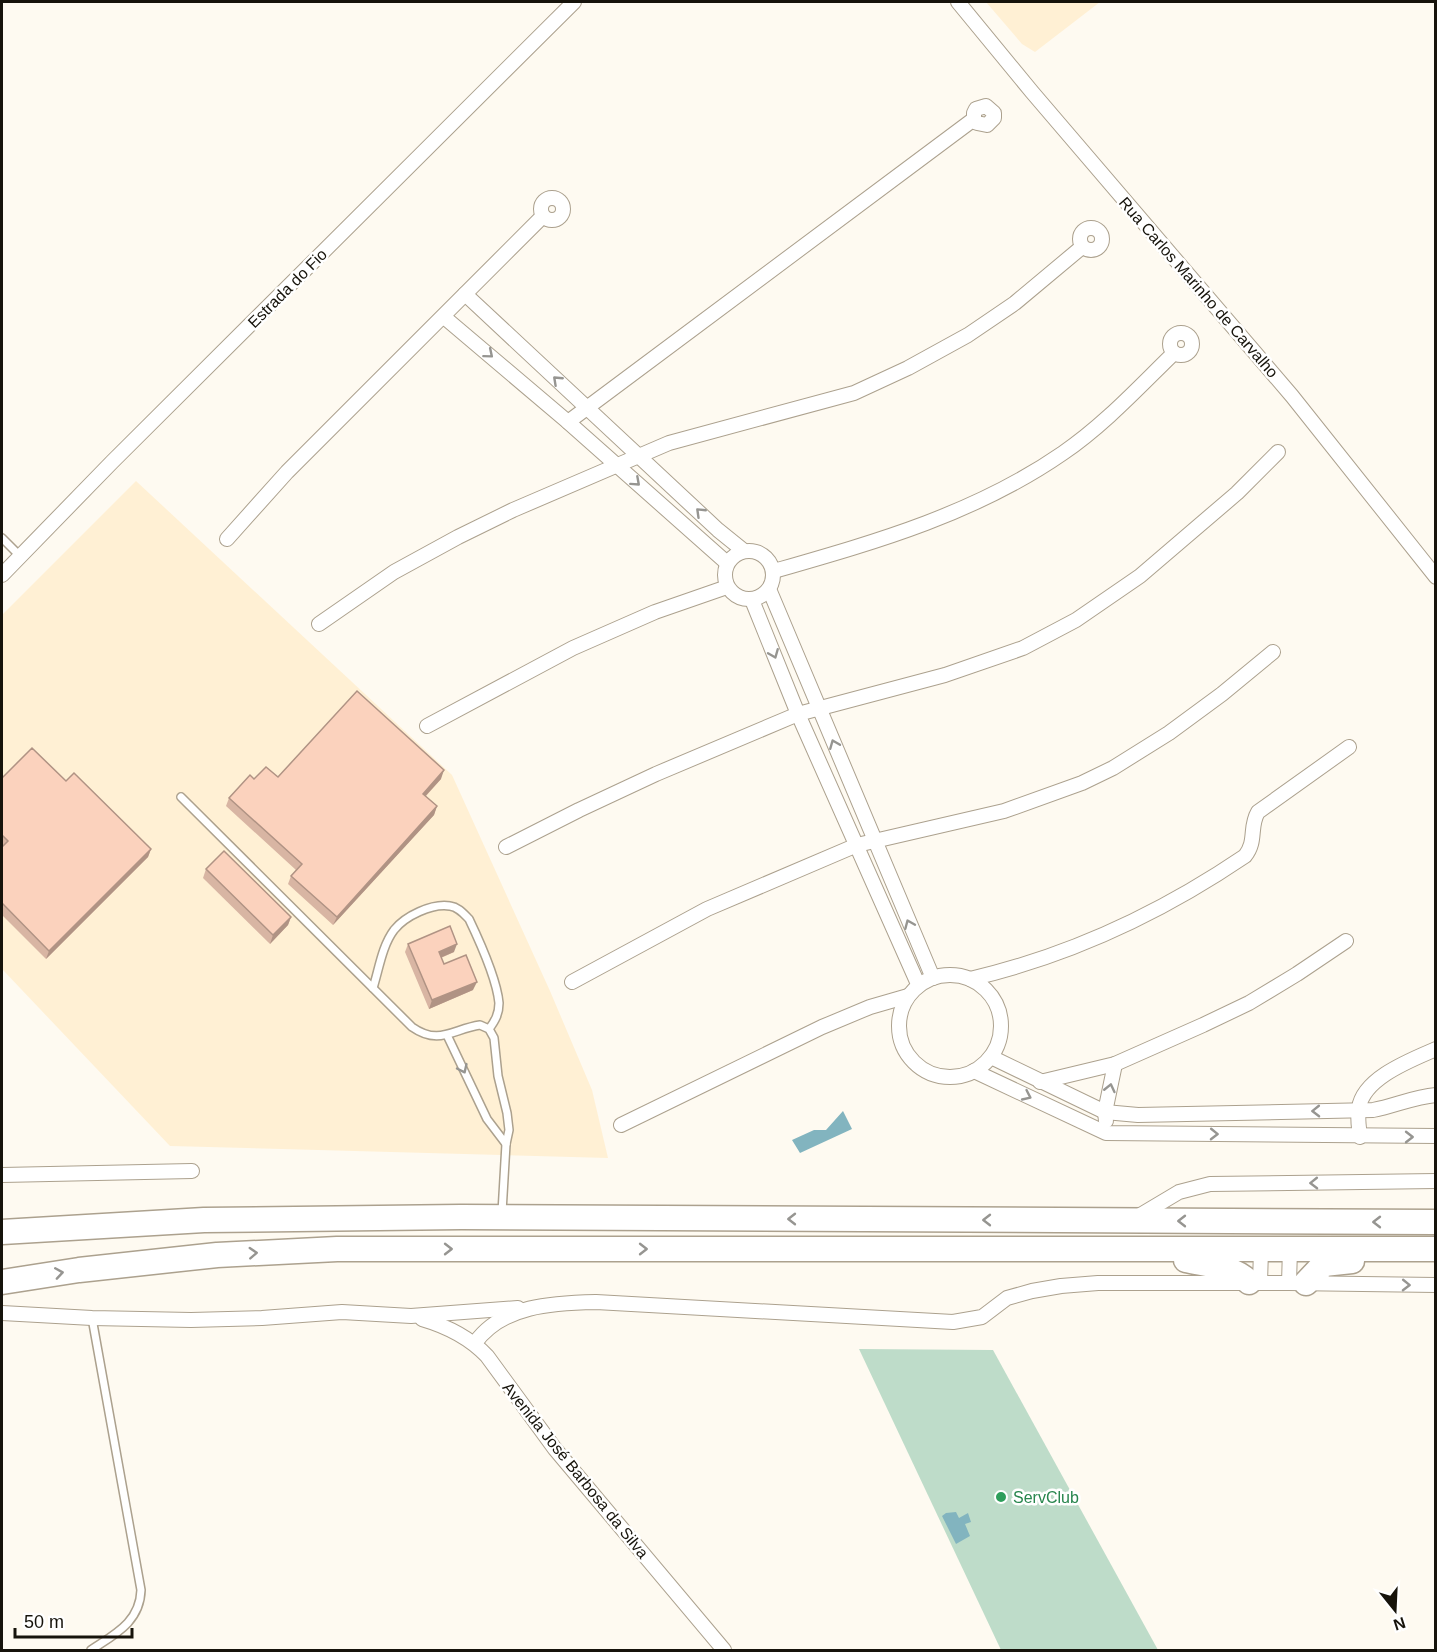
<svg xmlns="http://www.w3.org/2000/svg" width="1437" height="1652" font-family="Arial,sans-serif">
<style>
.built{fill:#fff0d4}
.green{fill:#bedcc9}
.water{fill:#82b4bf}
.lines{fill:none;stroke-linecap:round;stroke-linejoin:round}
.service-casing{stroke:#aca18e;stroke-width:10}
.minor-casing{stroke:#aca18e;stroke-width:16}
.trunk-casing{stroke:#aca18e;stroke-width:27}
.service{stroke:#fff;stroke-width:7}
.minor{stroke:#fff;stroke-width:14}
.trunk{stroke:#fff;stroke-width:24}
.wall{fill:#d8b5a3}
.shaded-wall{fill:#b09384}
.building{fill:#fbd2bd;stroke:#b09384;stroke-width:1.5}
.oneway{stroke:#969591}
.leisure-dot{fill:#2e9e5b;stroke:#fff;stroke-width:2}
.labels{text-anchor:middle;stroke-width:5;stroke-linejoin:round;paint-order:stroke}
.street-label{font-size:16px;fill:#16130b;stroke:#fff}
.leisure-label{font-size:16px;fill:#27864d;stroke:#fff;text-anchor:start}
</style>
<rect width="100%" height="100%" fill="#fefaf1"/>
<g class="built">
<path d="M986,2H1100L1035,52L1022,44Z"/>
<path d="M136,481L452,775L550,991L592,1090L608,1158L170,1146L2,969V615Z"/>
</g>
<path class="green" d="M859,1349L993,1350L1158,1650H1001Z"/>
<g class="water">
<path d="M843,1111L852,1129L800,1153L792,1140L814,1130H826Z"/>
<path d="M956,1512L959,1518L968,1513L971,1522L965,1524L970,1536L956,1544L942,1516L946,1513Z"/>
</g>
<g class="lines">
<defs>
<g id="service">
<path d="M2,538L20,556"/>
<path d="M181,797L412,1027C439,1046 453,1029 480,1025L489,1029L494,1038L498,1076L507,1113L509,1130L506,1144L502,1212"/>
<path d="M373,988C379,969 382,946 394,930C405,916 432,903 450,906C458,907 463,913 469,919C479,940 497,981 499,1003C499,1014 495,1021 489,1029"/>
<path d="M447,1035L487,1119L506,1144"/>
<path d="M91,1650C115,1634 140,1622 141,1590L92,1318"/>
</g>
<g id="minor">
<path d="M958,2L1032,92L1292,396L1436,577"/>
<circle cx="552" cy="209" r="11"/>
<circle cx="1091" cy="239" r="11"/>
<path d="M465,294L718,530L744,551"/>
<path d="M444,317L568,422L727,563"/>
<circle cx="1181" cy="344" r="11"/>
<path d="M568,422L974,119V113L976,109L986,106L994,113V118L987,125L977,123L974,119"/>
<path d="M227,539L287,472L543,216"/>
<circle cx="749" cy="575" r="24"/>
<path d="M774,571C875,542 975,514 1063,453C1104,425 1138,388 1174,353"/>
<path d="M2,575L112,462L574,2"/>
<path d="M769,589L933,978"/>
<path d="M752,600L798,714L918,984"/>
<path d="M319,624L394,572L458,537L513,510L669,443L854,393L908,368L968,335L1015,303L1082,247"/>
<path d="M427,726L573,648L655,612L727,587"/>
<path d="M506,847L579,810L656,774L798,714L945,675L1023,648L1076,620L1140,576L1237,493L1278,452"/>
<circle cx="950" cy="1026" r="51"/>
<path d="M970,979C1069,956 1161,913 1245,856C1257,841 1249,827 1258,812L1349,747"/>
<path d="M572,982L707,909L857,845L1004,811L1082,783L1113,768L1169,733L1222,694L1273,652"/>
<path d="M991,1057L1105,1112L1138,1115L1373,1110C1395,1106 1413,1097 1436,1095"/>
<path d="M974,1071L1106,1133L1436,1136"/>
<path d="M1040,1082L1115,1064L1203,1025L1249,1003L1297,974L1346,941"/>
<path d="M1106,1121L1105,1112L1115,1064"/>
<path d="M621,1125L822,1027L870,1007L908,996"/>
<path d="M1360,1137C1359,1128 1357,1117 1359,1108C1363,1078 1411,1060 1436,1049"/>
<path d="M2,1175L192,1171"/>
<path d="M1137,1217L1179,1192L1210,1184L1436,1181"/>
<path d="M1260,1283L1261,1250"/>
<path d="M1289,1283L1290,1249"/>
<path d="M2,1313L92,1318L191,1320L262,1318L342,1312L411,1316L518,1308"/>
<path d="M422,1319C446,1326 469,1337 487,1356L555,1449L724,1650"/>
<path d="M475,1343C502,1305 553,1303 596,1302L953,1322L982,1317L1007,1298L1032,1291L1061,1286L1098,1283H1289L1436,1285"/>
</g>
<g id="trunk">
<path d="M2,1232L204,1220L461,1217L1436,1222"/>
<path d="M1186,1260C1209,1265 1232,1266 1249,1282"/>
<path d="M2,1282L79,1270L217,1255L337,1249H1436"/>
<path d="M1306,1283L1324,1264L1352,1261"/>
</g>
</defs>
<use href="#service" class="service-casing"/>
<use href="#minor" class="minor-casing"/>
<use href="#trunk" class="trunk-casing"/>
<use href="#service" class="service"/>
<use href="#minor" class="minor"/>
<use href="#trunk" class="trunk"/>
</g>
<g class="wall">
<path d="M278,777L441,779L426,796L437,806L434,815L333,925L288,884L291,876L296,870L226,806L229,798Z"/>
<path d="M2,778L66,781L151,849L148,857L46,959L2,915Z"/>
<path d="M206,869L291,917L288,925L270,944L203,878Z"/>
<path d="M408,944L454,952L441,958L444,964L473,990L429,1009L405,952Z"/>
</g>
<g class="shaded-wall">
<path d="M444,770L441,779L420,802L423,794Z"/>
<path d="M437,806L434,815L333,925L337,917Z"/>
<path d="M151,849L148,857L46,959L49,951Z"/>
<path d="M291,917L288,925L270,944L273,935Z"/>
<path d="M457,944L454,952L435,960L439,952Z"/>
<path d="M477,982L473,990L429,1009L432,1000Z"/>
</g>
<g class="building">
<path d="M357,691L444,770L423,794L437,806L337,917L291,876L302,864L229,798L250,775L254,779L266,767L278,777Z"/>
<path d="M32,748L66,781L74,773L151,849L49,951L2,903V847L8,841L2,835V778Z"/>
<path d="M224,851L291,917L273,935L206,869Z"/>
<path d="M450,926L457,944L439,952L444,964L466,955L477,982L432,1000L408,944Z"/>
</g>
<defs><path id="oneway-chevron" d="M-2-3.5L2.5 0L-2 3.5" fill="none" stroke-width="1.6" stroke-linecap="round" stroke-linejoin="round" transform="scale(1.5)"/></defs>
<g class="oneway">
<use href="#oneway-chevron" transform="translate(489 354) rotate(40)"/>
<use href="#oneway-chevron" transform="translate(557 380) rotate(-137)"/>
<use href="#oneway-chevron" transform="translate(636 482) rotate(42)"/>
<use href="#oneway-chevron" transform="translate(700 512) rotate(-136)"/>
<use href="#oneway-chevron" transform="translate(774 654) rotate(68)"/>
<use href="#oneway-chevron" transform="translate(834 744) rotate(-112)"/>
<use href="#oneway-chevron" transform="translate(909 924) rotate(-113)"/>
<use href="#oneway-chevron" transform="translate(463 1069) rotate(65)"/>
<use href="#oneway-chevron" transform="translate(1110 1088) rotate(-77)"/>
<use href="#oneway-chevron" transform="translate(1027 1096) rotate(25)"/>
<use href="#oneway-chevron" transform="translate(1316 1111) rotate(179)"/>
<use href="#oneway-chevron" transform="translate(1214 1134) rotate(1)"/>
<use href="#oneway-chevron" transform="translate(1409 1137)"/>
<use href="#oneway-chevron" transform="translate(1314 1183) rotate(179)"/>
<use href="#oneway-chevron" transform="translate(792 1219) rotate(-180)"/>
<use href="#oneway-chevron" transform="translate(987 1220) rotate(-180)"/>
<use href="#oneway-chevron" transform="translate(1182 1221) rotate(-180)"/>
<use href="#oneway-chevron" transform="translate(1377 1222) rotate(-180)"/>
<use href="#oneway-chevron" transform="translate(448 1249)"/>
<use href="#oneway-chevron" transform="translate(643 1249)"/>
<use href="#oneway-chevron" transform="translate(253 1253) rotate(-3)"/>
<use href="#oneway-chevron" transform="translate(59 1273) rotate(-9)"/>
<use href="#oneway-chevron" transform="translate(1406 1285) rotate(1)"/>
</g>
<circle class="leisure-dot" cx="1001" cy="1497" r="6"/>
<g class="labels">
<g class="street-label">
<text transform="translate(1199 287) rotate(49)" y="6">Rua Carlos Marinho de Carvalho</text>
<text transform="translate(287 288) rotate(-45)" y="6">Estrada do Fio</text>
<text transform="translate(576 1470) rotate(51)" y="6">Avenida José Barbosa da Silva</text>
</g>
<g class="leisure-label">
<text x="1013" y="1503">ServClub</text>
</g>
</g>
<rect width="1437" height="1652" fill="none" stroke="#16130b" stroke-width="6"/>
<g transform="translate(1395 1610) rotate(162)" stroke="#ffffff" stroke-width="4.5" paint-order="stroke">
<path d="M0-4.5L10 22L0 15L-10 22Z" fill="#16130b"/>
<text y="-9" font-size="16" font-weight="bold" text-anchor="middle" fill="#16130b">N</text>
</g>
<path d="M15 1628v9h117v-9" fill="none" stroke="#16130b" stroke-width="3"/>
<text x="24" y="1628" font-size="18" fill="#16130b" stroke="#ffffff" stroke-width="4.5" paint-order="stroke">50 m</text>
</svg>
